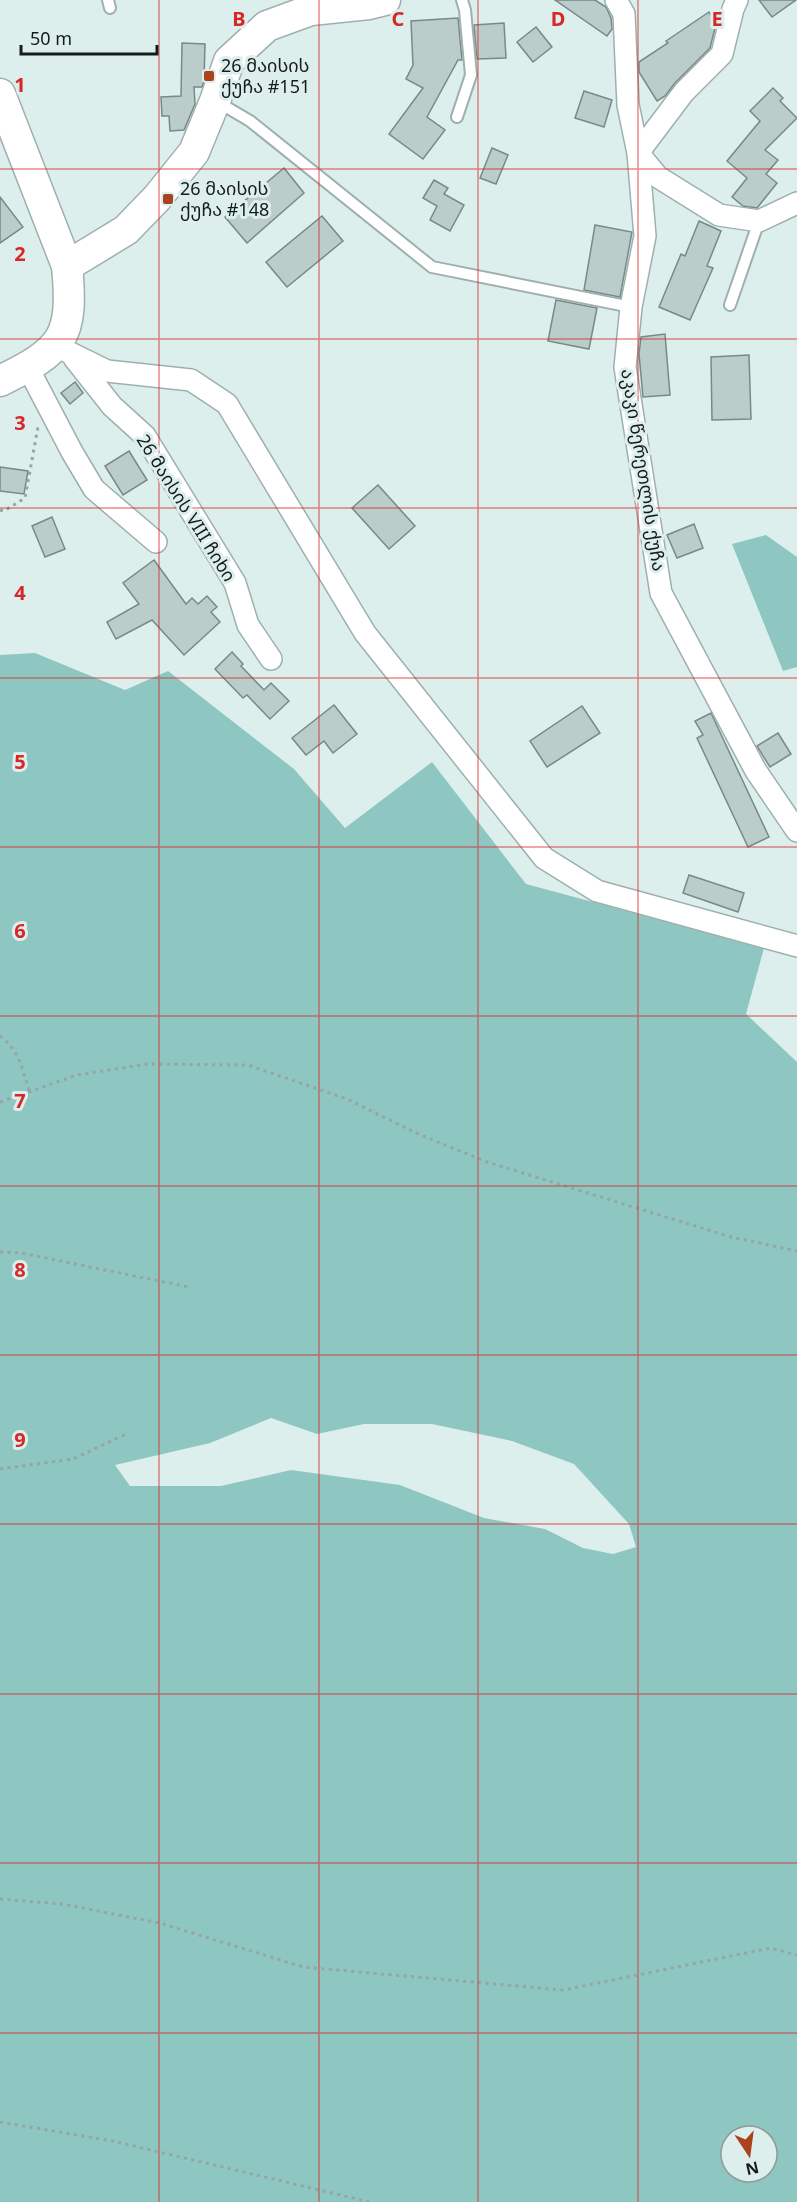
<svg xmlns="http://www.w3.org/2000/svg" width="797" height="2202" font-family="'Noto Sans','Noto Sans Georgian',sans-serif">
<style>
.green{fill:#8ec7c1;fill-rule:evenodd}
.building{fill:#bbcdcb;stroke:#788987;stroke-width:1.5}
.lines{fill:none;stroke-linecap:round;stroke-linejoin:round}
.lane-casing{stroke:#9eb0ae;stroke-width:14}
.street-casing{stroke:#9eb0ae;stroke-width:24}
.secondary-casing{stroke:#9eb0ae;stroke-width:33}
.path{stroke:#96a5a3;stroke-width:3;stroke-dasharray:3 4.5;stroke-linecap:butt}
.lane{stroke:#fff;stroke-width:10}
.street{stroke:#fff;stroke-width:21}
.secondary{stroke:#fff;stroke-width:30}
.grid{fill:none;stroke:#d62828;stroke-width:1.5;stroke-opacity:0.55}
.poi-dot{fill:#a9421d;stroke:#ddefed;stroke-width:2}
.labels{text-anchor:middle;stroke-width:6;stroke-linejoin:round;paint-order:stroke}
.poi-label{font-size:18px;fill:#151c1b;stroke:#ddefed;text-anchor:start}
.street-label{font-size:18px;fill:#151c1b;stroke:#ddefed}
.grid-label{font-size:20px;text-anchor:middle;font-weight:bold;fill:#d62828;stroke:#ddefed;stroke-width:6;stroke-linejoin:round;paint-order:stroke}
</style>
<rect width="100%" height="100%" fill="#ddefed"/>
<g class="green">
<path d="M766,535L797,557V667L783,671L732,544Z"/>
<path d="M35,653L125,690L168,671L294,769L345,828L432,762L526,884L764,948L746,1014L797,1062V2202H0V655ZM271,1418L317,1434L364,1424H432L512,1441L574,1464L629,1524L636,1547L613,1554L583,1548L545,1529L484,1518L400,1485L291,1470L221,1486H130L115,1465L210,1443ZM731,2136H767V2172H731Z"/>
</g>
<g class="building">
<path d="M555,0H595L606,7L611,18L612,29L607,36Z"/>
<path d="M759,0H796L772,17Z"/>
<path d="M709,12L716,24L710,48L675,83L665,96L657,101L639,72V62L668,43L666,41Z"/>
<path d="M458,18L462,60H458L427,117L445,130L423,159L389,134L423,88L406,79L413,65L411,21Z"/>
<path d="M504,23L506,58L477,59L474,25Z"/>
<path d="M536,27L552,47L533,62L517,42Z"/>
<path d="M182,43L205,44L204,81L202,87H194L195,104L184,130L170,131L169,116H162L161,97L181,96Z"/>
<path d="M773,88L783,98L780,101L797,118L765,150L778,160L766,174L777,183L757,208L743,206L732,197L747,178L727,161L760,121L750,111Z"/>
<path d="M584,91L612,100L604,127L575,118Z"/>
<path d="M492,148L508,155L496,184L480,178Z"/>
<path d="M284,168L304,193L247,243L225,217Z"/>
<path d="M434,180L448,188L444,194L464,205L450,231L430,220L437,206L423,198Z"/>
<path d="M0,197L23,227L0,243Z"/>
<path d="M322,216L343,241L287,287L266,262Z"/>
<path d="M699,221L721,231L707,266L713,268L690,320L659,307L681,254L685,256Z"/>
<path d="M595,225L632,232L620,297L584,290Z"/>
<path d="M556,300L597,308L589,349L548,341Z"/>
<path d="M665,334L670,395L643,397L639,354L641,337Z"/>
<path d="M749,355L751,419L712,420L711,357Z"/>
<path d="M75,382L83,393L70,404L61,393Z"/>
<path d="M129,451L147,480L123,495L105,466Z"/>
<path d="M0,467L28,471L24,494L0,491Z"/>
<path d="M378,485L415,526L389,549L352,508Z"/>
<path d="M52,517L65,549L45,557L32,526Z"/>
<path d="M694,524L703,548L677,558L667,535Z"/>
<path d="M154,560L186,604L192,598L198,604L207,596L217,607L211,612L220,622L184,655L152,620L116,639L107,622L139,604L123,583Z"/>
<path d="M232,652L243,664L241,666L264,690L271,683L289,701L270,719L247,695L243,698L215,669Z"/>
<path d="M334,705L357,734L333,753L324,741L306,755L292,738Z"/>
<path d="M582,706L600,733L547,767L530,741Z"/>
<path d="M711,713L769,837L748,847L697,738L703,735L695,721Z"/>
<path d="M778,733L791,754L770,767L757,746Z"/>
<path d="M689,875L744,893L738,912L683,893Z"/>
</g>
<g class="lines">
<defs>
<g id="lane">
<path d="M108,0L110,8"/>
<path d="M216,101L250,121L432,267L631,307"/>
<path d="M457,117L471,75L465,10L462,0"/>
<path d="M730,305L759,221"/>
</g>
<g id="street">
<path d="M616,0L624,14L628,105L638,153L658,177L719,215L759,221L797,203"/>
<path d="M737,0L733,9L722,54L684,92L638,153L645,236L631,307L625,367L661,593L756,771L797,831"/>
<path d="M56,346L107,371L191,380L227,404L365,633L544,858L597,891L797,946"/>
<path d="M74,358L112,406L145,436L235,583L248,625L271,659"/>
<path d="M28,368L72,452L94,489L156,542"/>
</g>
<g id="secondary">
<path d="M0,94L67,266C74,338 63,350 0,381"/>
<path d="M67,266L126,230L157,198L194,152L215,101L229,61L267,26L311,10L369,4L385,0"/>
</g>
</defs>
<use href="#lane" class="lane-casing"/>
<use href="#street" class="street-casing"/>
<use href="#secondary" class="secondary-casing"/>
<g class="path">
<path d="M0,510L4,511L25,498L38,427"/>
<path d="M0,1036C19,1049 23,1072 30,1093"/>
<path d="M0,1102L77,1075L148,1064L248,1065L347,1099L416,1133L487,1162L731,1237L797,1251"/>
<path d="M0,1252L21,1253L189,1287"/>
<path d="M0,1469L73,1459L126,1434"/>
<path d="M0,1899L62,1904L160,1923L303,1967L563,1990L771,1948L797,1955"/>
<path d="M0,2122L113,2141L370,2202"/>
</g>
<use href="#lane" class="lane"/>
<use href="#street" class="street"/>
<use href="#secondary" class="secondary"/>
</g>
<path class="grid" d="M159,0V2202M319,0V2202M478,0V2202M638,0V2202M0,169H797M0,339H797M0,508H797M0,678H797M0,847H797M0,1016H797M0,1186H797M0,1355H797M0,1524H797M0,1694H797M0,1863H797M0,2033H797"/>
<g class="poi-dot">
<rect x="203" y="70" width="12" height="12" rx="3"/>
<rect x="162" y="193" width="12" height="12" rx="3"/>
</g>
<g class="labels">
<g class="poi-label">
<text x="221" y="72">26 მაისის<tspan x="221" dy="21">ქუჩა #151</tspan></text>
<text x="180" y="195">26 მაისის<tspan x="180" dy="21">ქუჩა #148</tspan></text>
</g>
<g class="street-label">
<text transform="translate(643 470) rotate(81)" y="6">აკაკი წერეთლის ქუჩა</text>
<text transform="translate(186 508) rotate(58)" y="6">26 მაისის VIII ჩიხი</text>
</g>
</g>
<g class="grid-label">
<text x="239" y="26">B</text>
<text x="398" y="26">C</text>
<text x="558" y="26">D</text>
<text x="717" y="26">E</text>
<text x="20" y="92">1</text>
<text x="20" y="261">2</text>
<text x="20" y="430">3</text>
<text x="20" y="600">4</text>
<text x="20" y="769">5</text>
<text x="20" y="938">6</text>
<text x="20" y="1108">7</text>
<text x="20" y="1277">8</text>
<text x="20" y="1447">9</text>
</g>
<g transform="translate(749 2154) rotate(167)"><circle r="28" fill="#ddefed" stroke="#8d9b99" stroke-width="1.5"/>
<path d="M0-4.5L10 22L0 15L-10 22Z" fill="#a9421d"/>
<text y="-9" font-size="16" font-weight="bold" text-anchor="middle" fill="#151c1b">N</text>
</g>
<path d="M21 45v9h136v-9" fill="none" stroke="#151c1b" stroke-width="3"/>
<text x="30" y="45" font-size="18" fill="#151c1b" stroke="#ddefed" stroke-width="4.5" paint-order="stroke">50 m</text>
</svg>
